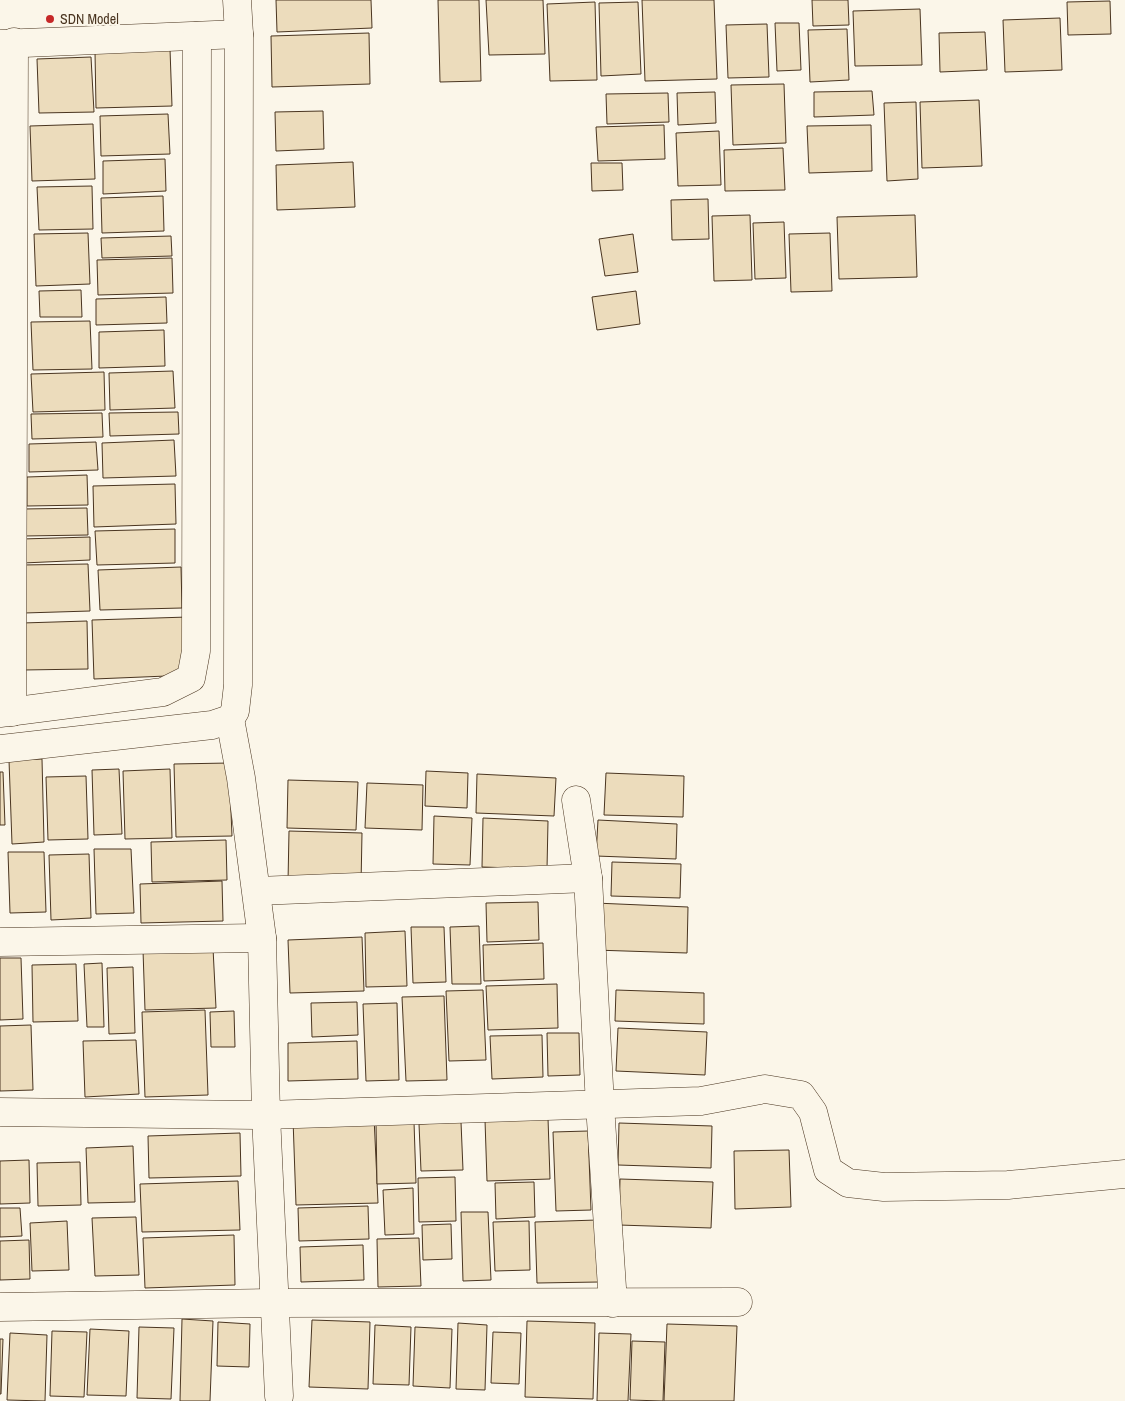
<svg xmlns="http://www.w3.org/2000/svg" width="1125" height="1401" font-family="'Archivo Narrow',sans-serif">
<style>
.building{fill:#ecdcbc;stroke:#4a3520}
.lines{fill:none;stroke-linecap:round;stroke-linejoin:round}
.minor-casing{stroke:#4a3520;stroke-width:29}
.minor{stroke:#fbf6e9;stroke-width:28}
.poi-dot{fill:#c62828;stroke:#fbf6e9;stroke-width:2}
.labels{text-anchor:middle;stroke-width:4;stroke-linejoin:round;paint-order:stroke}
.poi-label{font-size:14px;fill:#4a3520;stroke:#fbf6e9;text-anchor:start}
</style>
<rect width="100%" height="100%" fill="#fbf6e9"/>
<g class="building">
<path d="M276,0H371L372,28L277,32Z"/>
<path d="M438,0H479L481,81L440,82Z"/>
<path d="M486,0H543L545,54L489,55Z"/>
<path d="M642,0H714L717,79L645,81Z"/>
<path d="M812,0H848L849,25L813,26Z"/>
<path d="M1110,1L1111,34L1068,35L1067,2Z"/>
<path d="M595,2L597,80L550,81L547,4Z"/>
<path d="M638,2L641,74L601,76L599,3Z"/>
<path d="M920,9L922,65L855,66L853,11Z"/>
<path d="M1060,18L1062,70L1005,72L1003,20Z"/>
<path d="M775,23H799L801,70L777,71Z"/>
<path d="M767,24L769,77L728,78L726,25Z"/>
<path d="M847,29L849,80L810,82L808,30Z"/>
<path d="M985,32L987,70L940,72L939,33Z"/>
<path d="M369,33L370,84L272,87L271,36Z"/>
<path d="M170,49L172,106L96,108L95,52Z"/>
<path d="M91,57L94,112L39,113L37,59Z"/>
<path d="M784,84L786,143L733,145L731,85Z"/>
<path d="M872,91L874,115L814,117V92Z"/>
<path d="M715,92L716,123L678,125L677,93Z"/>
<path d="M668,93L669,122L607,124L606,94Z"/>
<path d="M979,100L982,166L922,168L920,102Z"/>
<path d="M916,102L918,179L887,181L884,103Z"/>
<path d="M323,111L324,149L276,151L275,112Z"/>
<path d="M168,114L170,154L101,156L100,116Z"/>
<path d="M93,124L95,179L32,181L30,126Z"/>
<path d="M664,125L665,159L598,161L596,127Z"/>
<path d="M871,125L872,171L809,173L807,126Z"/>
<path d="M719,131L721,185L678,186L676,133Z"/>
<path d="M783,148L785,190L725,191L724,150Z"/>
<path d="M165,159L166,191L103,194V161Z"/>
<path d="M353,162L355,207L277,210L276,165Z"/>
<path d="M591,163H622L623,190L592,191Z"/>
<path d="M92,186L93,229L39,230L37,187Z"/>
<path d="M163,196L164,231L102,233L101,198Z"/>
<path d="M708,199L709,239L672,240L671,200Z"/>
<path d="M750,215L752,280L714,281L712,216Z"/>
<path d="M915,215L917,277L839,279L837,217Z"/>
<path d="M784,222L786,278L755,279L753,223Z"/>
<path d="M88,233L90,284L36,286L34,234Z"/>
<path d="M830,233L832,291L791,292L789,234Z"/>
<path d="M633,234L638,272L605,276L599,239Z"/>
<path d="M171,236L172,256L102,258L101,238Z"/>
<path d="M172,258L173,293L98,295L97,260Z"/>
<path d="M81,290L82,317H40L39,291Z"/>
<path d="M636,291L640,324L597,330L592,297Z"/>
<path d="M166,297L167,323L96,325V299Z"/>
<path d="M90,321L92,369L33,370L31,322Z"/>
<path d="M164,330L165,366L99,368V332Z"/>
<path d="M173,371L175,408L110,410L109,373Z"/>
<path d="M104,372L105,410L33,412L31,374Z"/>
<path d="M178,412L179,434L110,436L109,413Z"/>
<path d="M102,413L103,437L32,439L31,414Z"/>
<path d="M174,440L176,476L103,478L102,443Z"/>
<path d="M96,442L98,470L29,472V444Z"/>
<path d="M87,475L88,505L27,506V477Z"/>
<path d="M175,484L176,524L94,527L93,486Z"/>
<path d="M87,508L88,535L24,536L23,509Z"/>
<path d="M175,529V563L97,565L95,531Z"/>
<path d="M90,537V560L23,563L22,539Z"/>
<path d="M88,564L90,611L24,613L22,565Z"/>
<path d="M181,567L182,608L100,610L98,570Z"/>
<path d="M188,617L191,675L94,679L92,620Z"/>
<path d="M87,621L88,669L23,670L22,623Z"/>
<path d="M42,759L44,842L12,844L9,760Z"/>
<path d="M229,763L232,836L176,837L174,764Z"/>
<path d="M119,769L122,834L94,835L92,770Z"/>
<path d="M170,769L172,838L125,839L123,771Z"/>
<path d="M426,771L468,773L467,808L425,806Z"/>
<path d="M0,772H3L5,825H0Z"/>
<path d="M606,773L684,776L683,817L604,815Z"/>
<path d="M477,774L556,778L554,816L476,813Z"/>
<path d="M86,776L88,839L48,840L46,777Z"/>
<path d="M288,780L358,782L356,830L287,828Z"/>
<path d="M367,783L423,785L422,830L365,828Z"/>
<path d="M434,816L472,818L470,865L433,864Z"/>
<path d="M483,818L548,821L547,869L482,867Z"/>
<path d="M598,820L677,824L676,859L596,856Z"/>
<path d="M289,831L362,833L361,885L288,882Z"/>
<path d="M226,840L227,880L152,882L151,842Z"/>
<path d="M94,849H131L134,913L96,914Z"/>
<path d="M8,852H44L46,912L10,913Z"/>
<path d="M89,854L91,918L51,920L49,855Z"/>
<path d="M612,862L681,864L680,898L611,896Z"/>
<path d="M222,881L223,921L141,923L140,884Z"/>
<path d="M538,902L539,940L487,942L486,903Z"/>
<path d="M595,903L688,907L687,953L594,950Z"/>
<path d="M479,926L481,984H452L450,927Z"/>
<path d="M411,927H444L446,982L413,983Z"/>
<path d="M405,931L407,986L366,987L365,933Z"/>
<path d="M362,937L364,991L290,993L288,940Z"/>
<path d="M543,943L544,979L484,981L483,945Z"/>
<path d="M213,948L216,1008L145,1010L143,950Z"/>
<path d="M0,958H21L23,1019L0,1020Z"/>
<path d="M102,963L104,1027H87L84,964Z"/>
<path d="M76,964L78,1021L33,1022L32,965Z"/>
<path d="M133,967L135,1033L109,1034L107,968Z"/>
<path d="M557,984L558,1028L488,1030L486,986Z"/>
<path d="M483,990L486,1060L449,1061L446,991Z"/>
<path d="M616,990L704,993V1024L615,1021Z"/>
<path d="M444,996L447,1080L406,1081L402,997Z"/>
<path d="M357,1002L358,1035L312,1037L311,1003Z"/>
<path d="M397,1003L399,1080L366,1081L363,1004Z"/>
<path d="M205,1010L208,1095L145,1097L142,1012Z"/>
<path d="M234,1011L235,1047H211L210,1012Z"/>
<path d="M31,1025L33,1090L0,1091V1026Z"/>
<path d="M618,1028L707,1032L705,1075L616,1071Z"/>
<path d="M547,1033H579L580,1075L548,1076Z"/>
<path d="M542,1035L543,1077L492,1079L490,1036Z"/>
<path d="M136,1040L139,1094L85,1097L83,1041Z"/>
<path d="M357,1041L358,1079L288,1081V1043Z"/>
<path d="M374,1117L378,1203L296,1205L293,1119Z"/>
<path d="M548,1118L550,1179L487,1181L485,1120Z"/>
<path d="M414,1122L416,1183L377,1184L376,1124Z"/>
<path d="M461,1122L463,1170L421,1171L419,1124Z"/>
<path d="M619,1123L712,1126L711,1168L618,1165Z"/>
<path d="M588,1131L591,1210L556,1211L553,1132Z"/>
<path d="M240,1133L241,1176L149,1178L148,1136Z"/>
<path d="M133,1146L135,1202L88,1203L86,1148Z"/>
<path d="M789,1150L791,1207L735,1209L734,1151Z"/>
<path d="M29,1160L30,1203L0,1204V1161Z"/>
<path d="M80,1162L81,1205L38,1206L37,1163Z"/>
<path d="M455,1177L456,1221L419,1222L418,1178Z"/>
<path d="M620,1179L713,1182L711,1228L619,1225Z"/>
<path d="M238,1181L240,1230L142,1232L140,1184Z"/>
<path d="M534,1182L535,1217L496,1219L495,1183Z"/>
<path d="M413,1188L414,1234L385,1235L383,1190Z"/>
<path d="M368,1206L369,1239L299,1241L298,1208Z"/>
<path d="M0,1208H20L22,1236L0,1237Z"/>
<path d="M461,1212H488L491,1280L463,1281Z"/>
<path d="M136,1217L139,1275L95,1276L92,1218Z"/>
<path d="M597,1220L599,1282L537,1283L535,1222Z"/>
<path d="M67,1221L69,1270L32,1271L30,1223Z"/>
<path d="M529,1221L530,1270L495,1271L493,1222Z"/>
<path d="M451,1224L452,1259L423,1260L422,1225Z"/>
<path d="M234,1235L235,1285L145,1288L143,1238Z"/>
<path d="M419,1238L421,1286L378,1287L377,1239Z"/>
<path d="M29,1240L30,1279L0,1280V1241Z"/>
<path d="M363,1245L364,1280L301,1282L300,1247Z"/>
<path d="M182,1319L213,1321L210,1401H180Z"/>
<path d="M312,1320L370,1322L368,1389L309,1387Z"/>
<path d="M527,1321L595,1323L593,1399L525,1397Z"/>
<path d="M218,1322L250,1324L249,1367L217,1366Z"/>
<path d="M458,1323L487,1325L485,1390L456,1389Z"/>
<path d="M667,1324L737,1326L734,1401H664Z"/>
<path d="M375,1325L411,1327L409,1385L373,1384Z"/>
<path d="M139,1327L174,1328L171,1399L137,1398Z"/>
<path d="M415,1327L452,1329L450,1388L413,1386Z"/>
<path d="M90,1329L129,1331L126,1396L87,1395Z"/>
<path d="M52,1331L87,1332L84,1397L50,1396Z"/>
<path d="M493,1332L521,1333L519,1384L491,1383Z"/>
<path d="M10,1333L47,1335L45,1401L7,1400Z"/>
<path d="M599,1333L631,1334L628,1401H597Z"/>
<path d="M0,1339H3L1,1394H0Z"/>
<path d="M632,1341L665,1342L663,1401L630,1400Z"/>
</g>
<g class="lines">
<defs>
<g id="minor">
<path d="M0,44L239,34"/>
<path d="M12,712L14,42"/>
<path d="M0,713L163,692L191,678L196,651L197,36"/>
<path d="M230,719L241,778L262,938L266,1115L279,1396"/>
<path d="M0,749L212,725L230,719L235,711L238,685L239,34L237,0"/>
<path d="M576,800L588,878L600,1105L613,1303"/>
<path d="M257,891L588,878"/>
<path d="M0,942L262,938"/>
<path d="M0,1112L266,1115L701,1101L765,1089L801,1095L813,1112L828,1170L848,1183L884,1187L1008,1185L1125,1174"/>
<path d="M0,1307L274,1303L738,1302"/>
</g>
</defs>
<use href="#minor" class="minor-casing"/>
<use href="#minor" class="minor"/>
</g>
<circle class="poi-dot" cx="50" cy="19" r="5"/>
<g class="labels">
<g class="poi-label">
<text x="60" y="24">SDN Model</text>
</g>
</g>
</svg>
